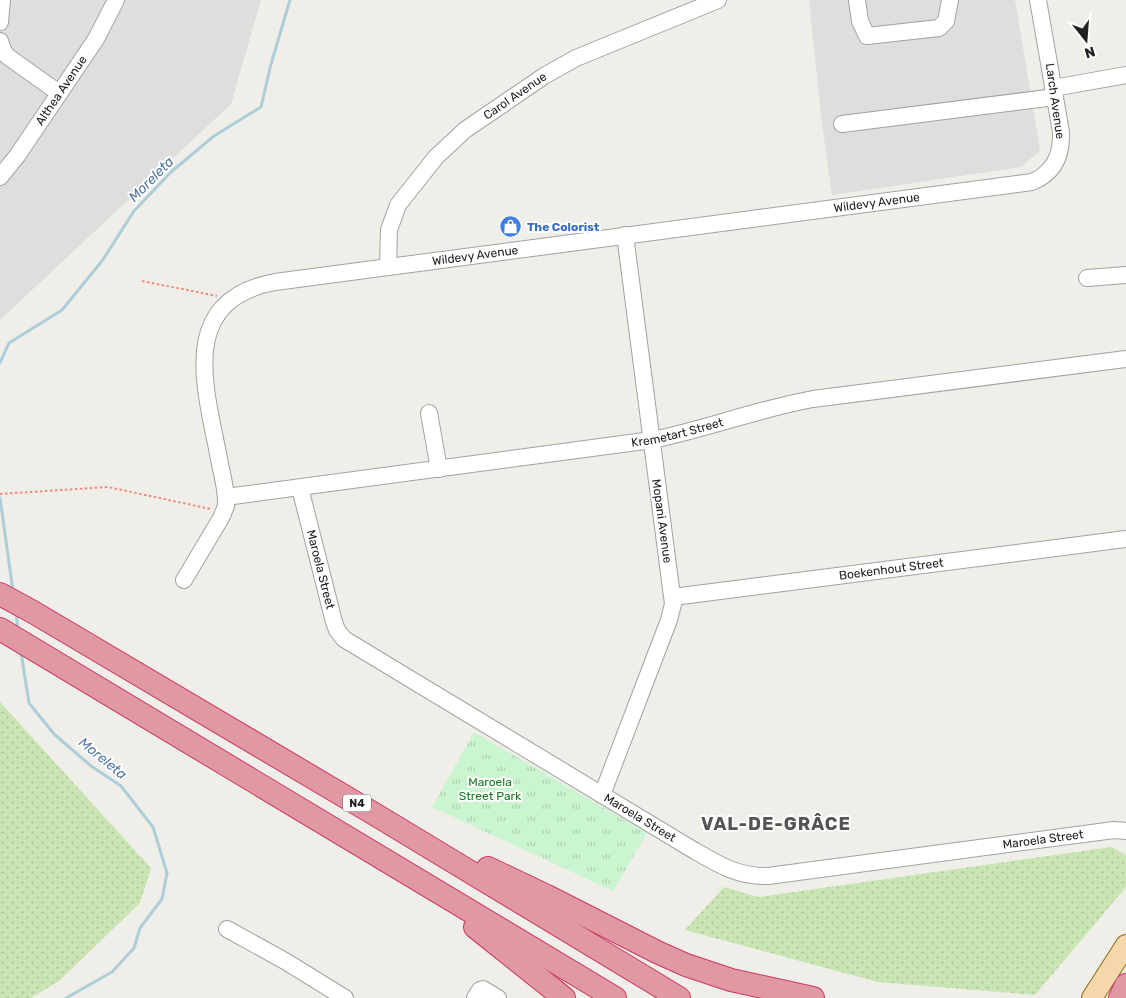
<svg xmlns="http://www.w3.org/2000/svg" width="1126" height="998" font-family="Rubik,sans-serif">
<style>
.residential{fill:#dfdede}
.grass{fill:url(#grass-dots)}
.park{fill:url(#park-tufts)}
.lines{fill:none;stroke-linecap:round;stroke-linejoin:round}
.stream{stroke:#adced9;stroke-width:3}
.minor-casing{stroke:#a2a2a2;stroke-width:18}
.major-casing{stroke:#8f690e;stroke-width:22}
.highway-casing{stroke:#cb3865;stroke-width:24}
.path{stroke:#ed8c7c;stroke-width:2;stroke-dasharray:2.5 2.5;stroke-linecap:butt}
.minor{stroke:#fff;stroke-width:16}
.major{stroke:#f4d7aa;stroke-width:20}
.highway{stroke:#e098a3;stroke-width:22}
.labels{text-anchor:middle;stroke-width:4;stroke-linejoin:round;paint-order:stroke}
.shield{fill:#fff;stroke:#646464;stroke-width:1}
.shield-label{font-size:11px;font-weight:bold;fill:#212121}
.street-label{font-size:12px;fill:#212121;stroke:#fff}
.shop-label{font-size:12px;font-weight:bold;fill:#366cbe;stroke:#fff;text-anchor:start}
.park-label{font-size:12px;fill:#177722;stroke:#fff}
.water-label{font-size:14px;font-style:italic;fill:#5277a0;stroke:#fff}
.district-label{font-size:18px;font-weight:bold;letter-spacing:1px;fill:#545454;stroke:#fff}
</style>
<defs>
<pattern id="grass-dots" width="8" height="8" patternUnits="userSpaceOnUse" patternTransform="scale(1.25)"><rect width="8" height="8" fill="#cae5b4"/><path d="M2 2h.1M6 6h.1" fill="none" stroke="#adc49a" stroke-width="1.8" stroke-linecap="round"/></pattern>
<pattern id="park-tufts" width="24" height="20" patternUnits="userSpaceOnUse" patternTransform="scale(1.25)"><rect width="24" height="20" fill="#cbf5d0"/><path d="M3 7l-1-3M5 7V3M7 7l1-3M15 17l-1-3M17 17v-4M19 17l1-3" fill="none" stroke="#aed2b2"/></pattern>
</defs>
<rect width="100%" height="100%" fill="#f0eee8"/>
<g class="residential">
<path d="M0,0H261L231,104L0,320Z"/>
<path d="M809,0H1015L1040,151L1021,167L832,195L821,116Z"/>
</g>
<g class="grass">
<path d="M0,702L151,868L140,903L59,981L31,998H0Z"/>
<path d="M1112,847L1126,855V887L1035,995L878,982L685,930L724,887L758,897Z"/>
</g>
<path class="park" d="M474,732L647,833L613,891L432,807Z"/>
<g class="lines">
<g class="stream">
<path d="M0,363L9,343L62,310L102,261L134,211L171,172L214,136L261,107L271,64L290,0"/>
<path d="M0,498L13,591"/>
<path d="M16,612L18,631"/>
<path d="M21,652L29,703L54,734L91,766L121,786L153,827L167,873L162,899L140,928L134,948L112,972L66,998"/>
</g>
<defs>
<g id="minor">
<path d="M857,0L860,21L867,36L939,28L946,21L950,0"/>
<path d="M0,22L2,0"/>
<path d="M0,41L3,50L7,56L59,93"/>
<path d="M1053,88L1126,75"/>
<path d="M842,124L1055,97"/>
<path id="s1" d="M0,177L17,156L96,39L116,0"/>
<path id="s2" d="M388,267L389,230L398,205L436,157L465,130L544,76L576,58L718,0"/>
<path d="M1087,278L1126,275"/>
<path d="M429,413L439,469"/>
<path id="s3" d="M300,488L334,622L337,630L344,639L690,848C716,863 737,877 768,876L1114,830L1126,831"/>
<path id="s4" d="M226,497L652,440C706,429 758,409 813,399L1126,359"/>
<path id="s5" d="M184,580L221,518L226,506C227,493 223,478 220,464C207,392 174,301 275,282L1032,182C1054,173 1062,155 1061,132L1038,0"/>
<path id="s6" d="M673,597L1126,539"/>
<path d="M602,795L669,620L673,604L625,235"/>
<path d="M227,929L285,961L345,998"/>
<path d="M475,998L480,990L483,989L498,998"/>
</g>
<path id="major" d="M1092,998L1126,945"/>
<g id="highway">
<path d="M0,594L33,612L376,815L679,998"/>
<path d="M0,629L615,998"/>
<path d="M488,868L547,896L657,952L686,965L731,980L813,998"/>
<path d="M475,927L564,998"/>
<path d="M1120,998L1126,985"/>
</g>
</defs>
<use href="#minor" class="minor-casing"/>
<use href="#major" class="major-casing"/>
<use href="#highway" class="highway-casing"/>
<g class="path">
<path d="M142,281L217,296"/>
<path d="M0,494L108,487L211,509"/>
</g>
<use href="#minor" class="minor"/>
<use href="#major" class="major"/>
<use href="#highway" class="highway"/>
</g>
<defs>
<symbol id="shop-disc" viewBox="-11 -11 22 22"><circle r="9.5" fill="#3f7fe0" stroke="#fff"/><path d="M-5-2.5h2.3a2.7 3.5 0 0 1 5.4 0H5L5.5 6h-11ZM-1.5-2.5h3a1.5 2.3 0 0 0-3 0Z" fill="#fff"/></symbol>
</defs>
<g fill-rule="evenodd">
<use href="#shop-disc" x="498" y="214" width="25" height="25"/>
</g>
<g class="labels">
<rect class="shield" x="343" y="794.5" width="28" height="17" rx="4"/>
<g class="shield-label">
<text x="357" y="807">N4</text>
</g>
<g class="street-label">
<text dy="4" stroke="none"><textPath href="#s1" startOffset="106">Althea Avenue</textPath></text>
<text dy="4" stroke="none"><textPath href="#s2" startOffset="225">Carol Avenue</textPath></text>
<text transform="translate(1055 101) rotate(82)" y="4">Larch Avenue</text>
<text dy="4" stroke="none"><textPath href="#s5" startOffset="956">Wildevy Avenue</textPath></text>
<text dy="4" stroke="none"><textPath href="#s5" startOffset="551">Wildevy Avenue</textPath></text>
<text dy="4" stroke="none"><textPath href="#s4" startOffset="456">Kremetart Street</textPath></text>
<text transform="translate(662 521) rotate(82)" y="4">Mopani Avenue</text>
<text dy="4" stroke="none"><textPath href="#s3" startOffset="84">Maroela Street</textPath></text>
<text dy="4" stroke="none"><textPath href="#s6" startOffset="220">Boekenhout Street</textPath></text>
<text dy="4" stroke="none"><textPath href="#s3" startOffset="504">Maroela Street</textPath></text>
<text dy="4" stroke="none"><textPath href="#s3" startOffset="924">Maroela Street</textPath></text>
</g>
<g class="shop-label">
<text x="527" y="231">The Colorist</text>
</g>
<g class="park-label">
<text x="490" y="786">Maroela<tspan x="490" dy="14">Street Park</tspan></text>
</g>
<g class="water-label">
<text transform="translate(151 179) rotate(-45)" y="5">Moreleta</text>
<text transform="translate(103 758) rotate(39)" y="5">Moreleta</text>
</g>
<g class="district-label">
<text x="776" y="830">VAL-DE-GRÂCE</text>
</g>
</g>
<g transform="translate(1086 40) rotate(163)" stroke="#ffffff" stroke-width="4" paint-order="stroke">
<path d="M0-4L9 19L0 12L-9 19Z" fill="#212121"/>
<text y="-8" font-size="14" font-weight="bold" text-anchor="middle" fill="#212121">N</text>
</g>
</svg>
